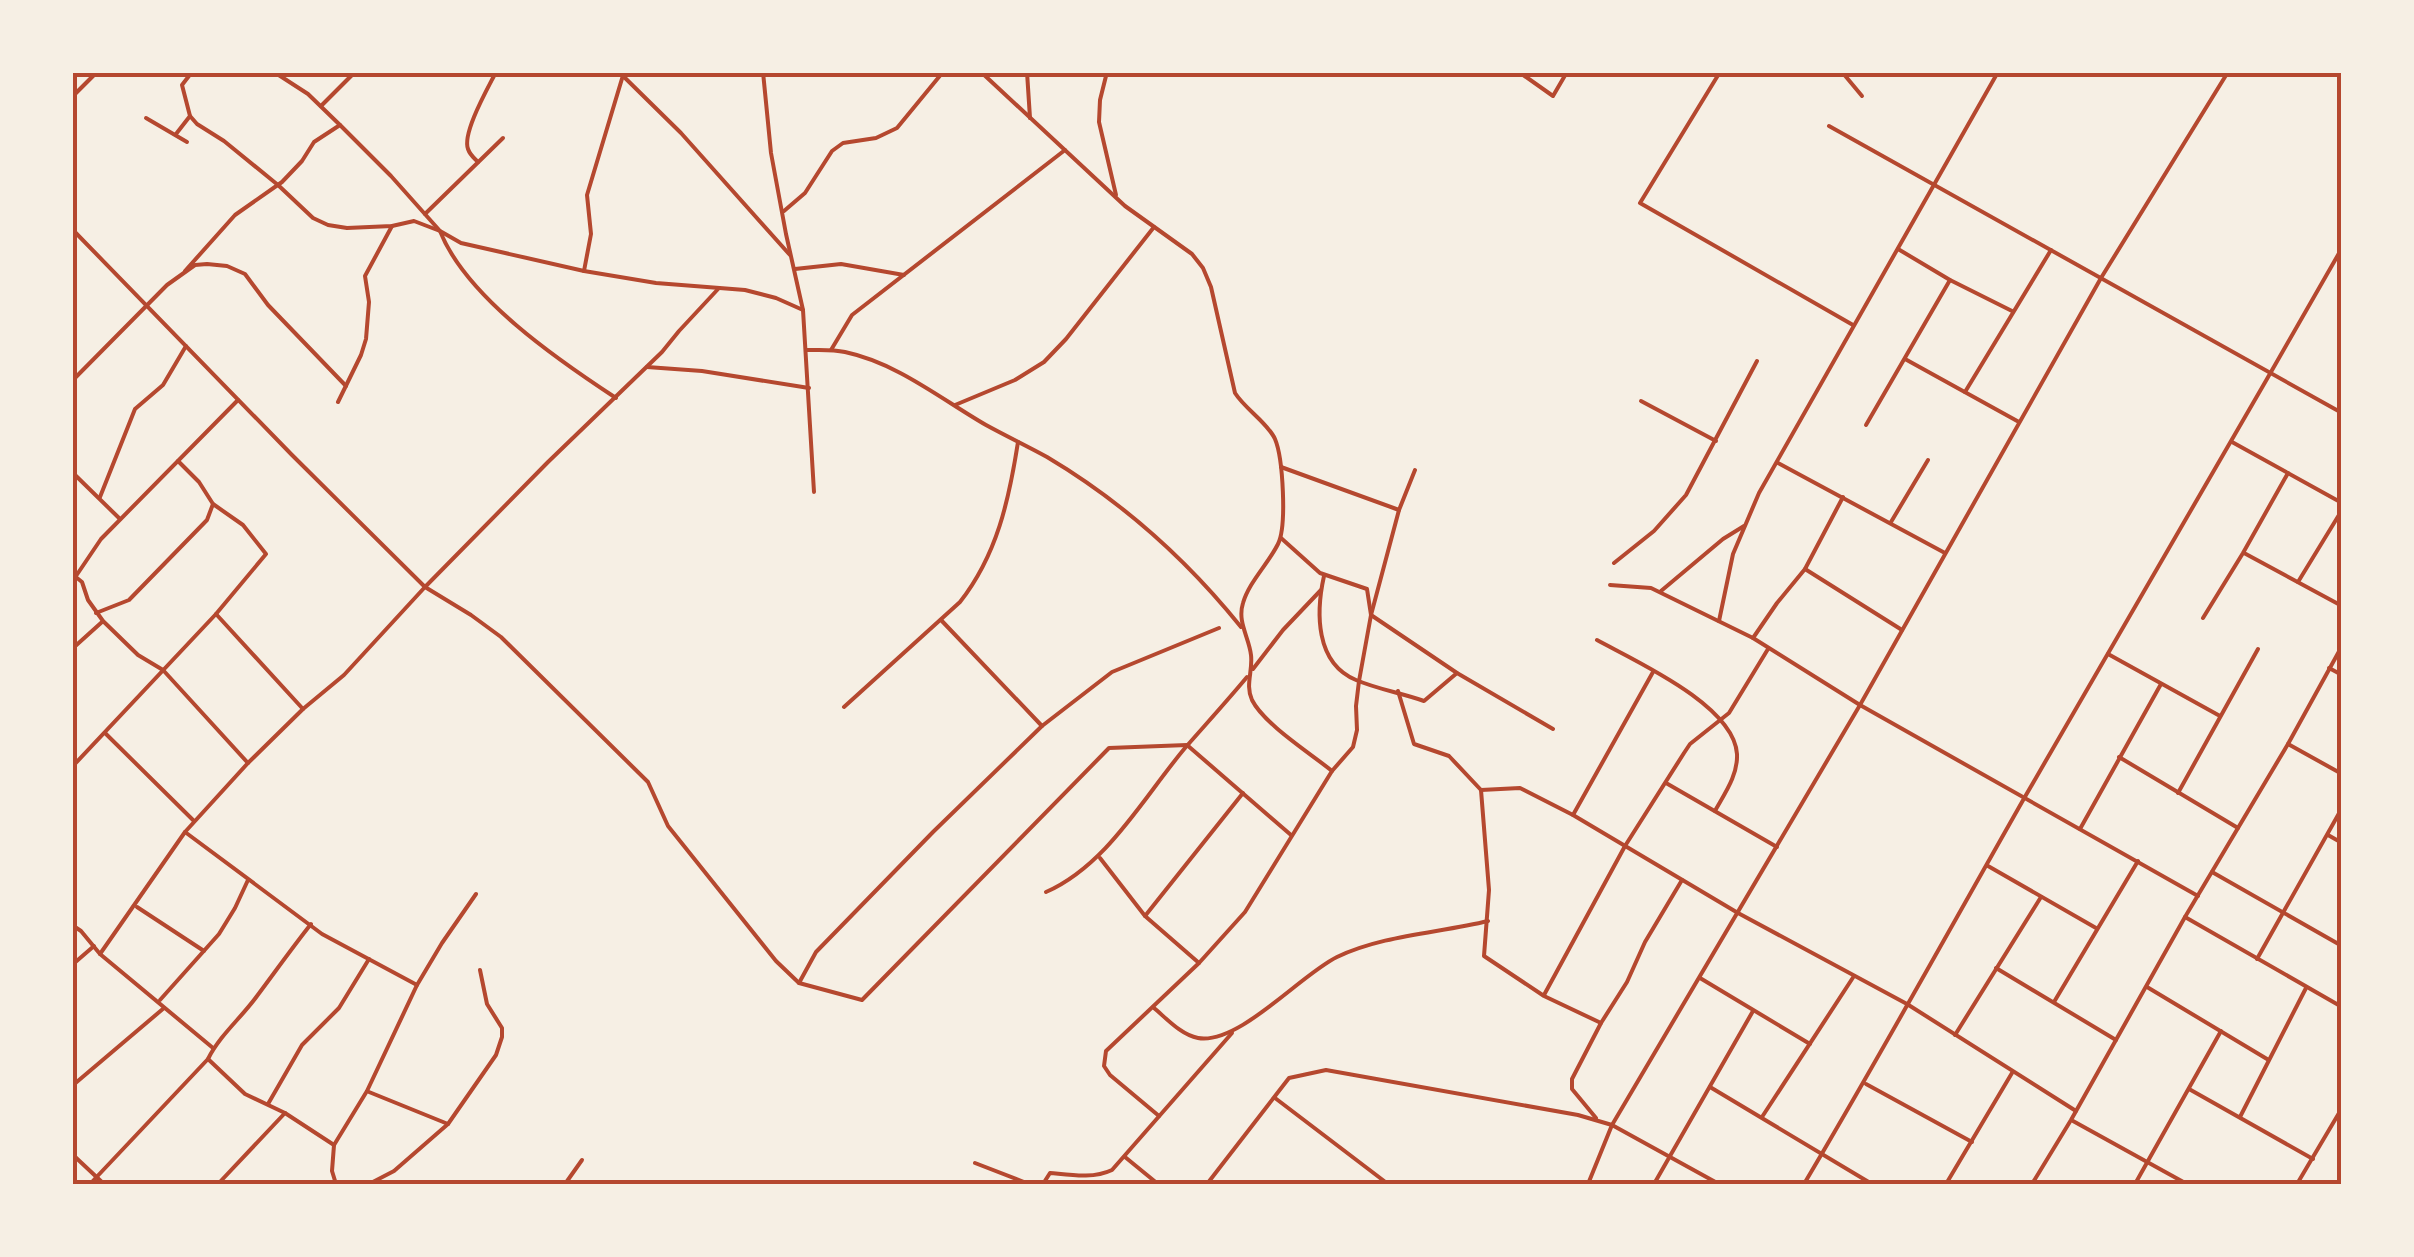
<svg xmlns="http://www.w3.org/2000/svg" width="2414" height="1257" font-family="'Space Grotesk',sans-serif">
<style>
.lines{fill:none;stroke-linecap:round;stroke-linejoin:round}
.minor{stroke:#b5482f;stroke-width:4}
.neatline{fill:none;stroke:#b5482f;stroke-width:4}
</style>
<rect width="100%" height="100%" fill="#f6efe4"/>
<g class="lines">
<g class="minor">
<path d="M274,72L308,94L340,125"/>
<path d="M619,72L681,133L790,255"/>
<path d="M763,72L771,153L786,234L803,310L814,492"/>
<path d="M981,72L1125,206L1192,254L1203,268L1211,287L1235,393C1245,409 1268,423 1275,439C1283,458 1287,526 1278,544C1268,564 1249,582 1243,603C1237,622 1249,637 1251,655C1253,671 1245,685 1252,700C1264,724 1310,753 1332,771"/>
<path d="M1027,72L1030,118"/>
<path d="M1107,72L1100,100L1099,122L1116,195"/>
<path d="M1519,72L1553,96L1567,72"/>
<path d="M1720,72L1640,203L1853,325"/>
<path d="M1842,72L1862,96"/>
<path d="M72,97L97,72"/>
<path d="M321,106L355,72"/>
<path d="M190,116L197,124L224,141L278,185L313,218L328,225L347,228L392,226L414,221L440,231C466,297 558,360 616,398"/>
<path d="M146,118L187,142"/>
<path d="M1829,126L2342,413"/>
<path d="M176,134L190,116L182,85L192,72"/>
<path d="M478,162C474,158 470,155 468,149C462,133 488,88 496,72"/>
<path d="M784,211L805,193L832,151L843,143L876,138L897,128L943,72"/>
<path d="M425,214L503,138"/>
<path d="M72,229L292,455L425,587L471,615L501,637L648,782L668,826L776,961L799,983L862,1000L1109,748L1187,745L1291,835"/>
<path d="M1898,249L1950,280L2012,311"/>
<path d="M795,269L841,264L904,275"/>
<path d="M185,271L235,215L282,182L302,161L314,142L340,125L391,176L440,231L461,243L584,271L656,283L745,290L776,298L803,310"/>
<path d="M584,271L591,234L587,195L624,72"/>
<path d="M807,350C819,350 832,349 845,352C897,363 941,399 986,425C1006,436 1027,446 1047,457C1121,501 1187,560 1241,627"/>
<path d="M831,350L852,315L1065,150"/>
<path d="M1905,359L2019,422"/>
<path d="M647,367L702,371L809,388"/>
<path d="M72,381L167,285L195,265L207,264L227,266L245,274L268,305L346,386"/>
<path d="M1965,392L2051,250"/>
<path d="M1641,401L1716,441"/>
<path d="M338,402L361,355L366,339L369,302L365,276L392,226"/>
<path d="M955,405L1015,380L1044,362L1066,339L1154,227"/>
<path d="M1866,425L1950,280"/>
<path d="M2232,442L2342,503"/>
<path d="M1778,463L1945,553"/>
<path d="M1281,467L1399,510"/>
<path d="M72,472L120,519"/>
<path d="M100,497L135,409L163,385L186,346"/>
<path d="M1891,522L1928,460"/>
<path d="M1281,538L1320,573L1367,589L1371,615L1457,673L1553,729"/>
<path d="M2244,553L2342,606"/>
<path d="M1614,563L1654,531L1686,495L1757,361"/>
<path d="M1805,569L1902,630"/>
<path d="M72,574L82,582L88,600L103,621L138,655L163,670L248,763"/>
<path d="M76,576L101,539L238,400"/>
<path d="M1324,576C1316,612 1315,663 1356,680C1377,689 1401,693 1424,701L1457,673"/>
<path d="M2298,582L2342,510"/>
<path d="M1610,585L1651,588L1753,638L1860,705L2198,896"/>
<path d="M1661,591L1723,539L1744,526"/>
<path d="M96,613L129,600L207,520L213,504"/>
<path d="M216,614L303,709"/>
<path d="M2203,618L2243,553L2288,473"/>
<path d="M941,620L1042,726L1112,672L1219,628"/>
<path d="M1719,621L1733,554L1759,493L1998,72"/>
<path d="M1753,638L1777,603L1805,569L1843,497"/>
<path d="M1597,640C1635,661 1734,705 1737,754C1738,775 1725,793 1715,811"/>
<path d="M72,649L102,622"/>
<path d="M2108,654L2220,716"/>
<path d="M2329,668L2342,675"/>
<path d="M1253,669L1283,630L1321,590"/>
<path d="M1398,691L1414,744L1449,756L1481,790L1489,890L1484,956L1544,996L1601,1023"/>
<path d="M844,707L960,602C997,555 1009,500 1018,442"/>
<path d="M105,733L194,821"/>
<path d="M2288,744L2342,774"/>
<path d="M2119,757L2238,828"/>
<path d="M72,767L216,614L266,554L243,525L213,504L199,482L178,461"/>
<path d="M1666,783L1777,847"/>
<path d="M1481,790L1520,788L1573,815L1738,913L1907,1004L2076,1111"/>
<path d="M2178,793L2258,649"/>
<path d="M1573,815L1653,672"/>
<path d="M2080,829L2161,684"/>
<path d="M185,832L322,934L417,985"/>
<path d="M2328,835L2342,843"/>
<path d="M1100,858L1145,916L1199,963"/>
<path d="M1988,866L2096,928"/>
<path d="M2212,872L2342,946"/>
<path d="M1046,892C1107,865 1143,798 1185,748C1206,724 1227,701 1247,677"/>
<path d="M137,907L204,951"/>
<path d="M1145,916L1243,793"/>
<path d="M2185,917L2342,1007"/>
<path d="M72,925L81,931L100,954L213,1048"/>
<path d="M100,954L185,832L248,763L303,709L344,675L425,587L548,462L662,352L679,331L719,288"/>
<path d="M2257,959L2342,808"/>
<path d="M72,965L94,946"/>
<path d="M1996,968L2116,1040"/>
<path d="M1700,978L1810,1044"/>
<path d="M799,983L816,952L933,832L1042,726"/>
<path d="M2147,987L2267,1059"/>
<path d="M1544,995L1625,846L1684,753L1690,744L1729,713L1768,649"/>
<path d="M160,1000L219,934L235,908L248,880"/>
<path d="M2054,1002L2138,861"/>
<path d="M1154,1008C1166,1018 1181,1035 1198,1038C1239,1045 1300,975 1337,957C1383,935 1439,933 1488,921"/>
<path d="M1955,1035L2041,897"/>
<path d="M208,1059L245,1094L285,1113L334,1145"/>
<path d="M1866,1084L1972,1142"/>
<path d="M72,1086L164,1008"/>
<path d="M1710,1087L1872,1184"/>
<path d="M2189,1089L2313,1159"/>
<path d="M369,1092L448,1124"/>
<path d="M1275,1098L1388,1184"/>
<path d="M268,1104L302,1045L339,1008L369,959"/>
<path d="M1159,1116L1110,1075L1104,1066L1106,1051L1199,963L1245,912L1332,771L1353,747L1357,730L1356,706L1359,681L1371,615L1399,510L1415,470"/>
<path d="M1762,1117L1854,976"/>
<path d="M2240,1117L2306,988"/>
<path d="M1596,1118L1572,1089V1079L1601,1023L1627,982L1645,942L1682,880"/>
<path d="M2073,1121L2187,1184"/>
<path d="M72,1154L104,1184"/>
<path d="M1125,1157L1158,1184"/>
<path d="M975,1163L1029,1184"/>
<path d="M90,1184L208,1059C220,1035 242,1017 257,996C275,972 292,948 311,924"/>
<path d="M218,1184L285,1113"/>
<path d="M336,1184L332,1171L334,1145L367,1091L417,985L442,943L476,894"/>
<path d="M369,1184L394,1171L448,1124L496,1055L502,1037V1028L487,1004L480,970"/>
<path d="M565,1184L582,1160"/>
<path d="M1043,1184L1050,1173C1071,1175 1093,1179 1112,1170L1232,1033"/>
<path d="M1207,1184L1289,1078L1326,1070L1578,1115L1612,1125L1719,1184"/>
<path d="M1588,1184L1612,1125L1860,705L2101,278L2228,72"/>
<path d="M1654,1184L1753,1011"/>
<path d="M1804,1184C1880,1056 1952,925 2026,795C2131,612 2238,431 2342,248"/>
<path d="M1946,1184L2012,1073"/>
<path d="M2032,1184L2071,1120L2185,917L2288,744L2342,646"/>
<path d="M2135,1184L2221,1031"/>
<path d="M2297,1184L2342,1108"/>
</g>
</g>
<rect width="2414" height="1257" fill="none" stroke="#f6efe4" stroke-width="150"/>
<rect x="75" y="75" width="2264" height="1107" class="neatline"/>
</svg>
